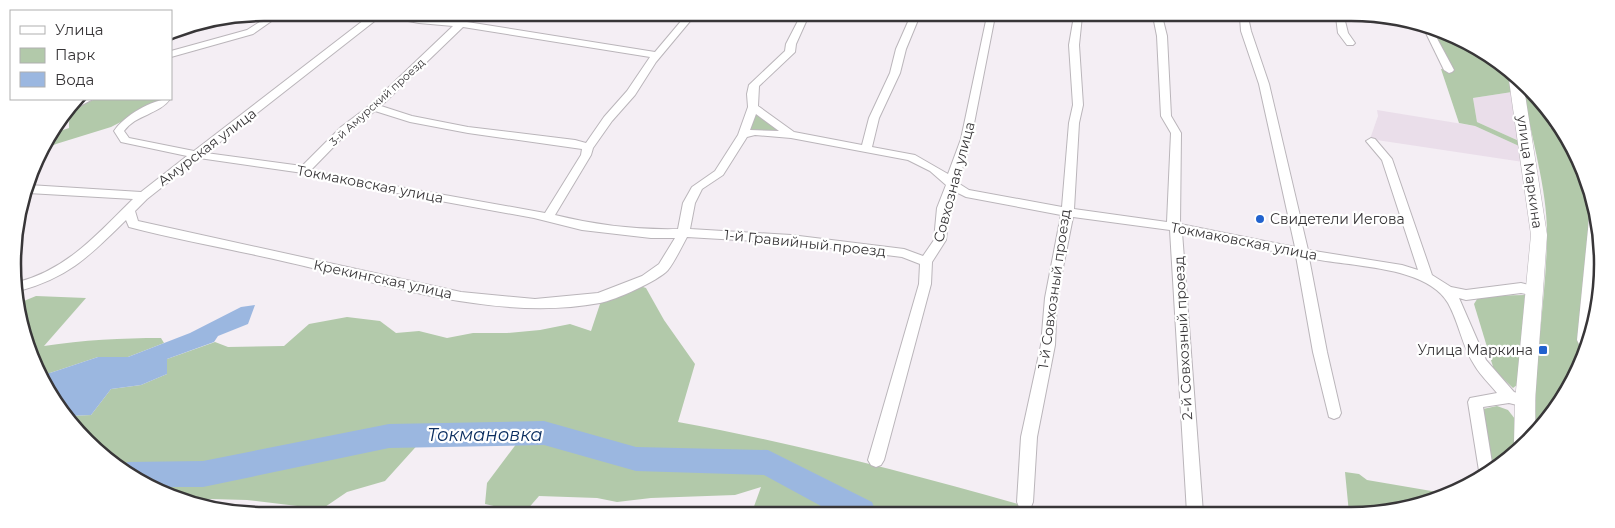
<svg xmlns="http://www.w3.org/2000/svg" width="1615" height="528" font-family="Montserrat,sans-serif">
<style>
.built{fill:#eadeea}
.green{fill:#b2c9aa}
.water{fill:#9bb7e0}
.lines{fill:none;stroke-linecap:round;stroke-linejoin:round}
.river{fill:#9bb7e0;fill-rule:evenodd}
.street-casing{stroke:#bab5ba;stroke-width:2}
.secondary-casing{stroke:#bab5ba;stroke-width:1}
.primary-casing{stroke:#bab5ba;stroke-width:1}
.street{fill:#fff;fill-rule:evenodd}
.secondary{fill:#fff;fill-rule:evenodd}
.primary{fill:#fff;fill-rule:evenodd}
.poi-dot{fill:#2162ce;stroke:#fff;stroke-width:2}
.labels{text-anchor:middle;stroke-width:4.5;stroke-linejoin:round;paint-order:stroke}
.far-street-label{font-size:11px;fill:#383638;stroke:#fff}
.street-label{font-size:14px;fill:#383638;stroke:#fff}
.poi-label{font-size:14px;fill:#383638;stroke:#fff;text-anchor:start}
.near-water-label{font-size:18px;font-style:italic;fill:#0c2f61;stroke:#fff}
.rim{fill:none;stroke:#383638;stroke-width:2.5}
</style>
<rect width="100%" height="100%" fill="#f4eef4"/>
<g class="built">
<path d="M1512,92L1519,141L1477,122L1473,98Z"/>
<path d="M1377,110L1475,126L1519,146L1523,162L1370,139L1378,116Z"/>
</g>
<g class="green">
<path d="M1431,30L1491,55L1506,70L1512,92L1473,98L1477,122L1519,141V146L1475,126L1459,123L1441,69L1452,70Z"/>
<path d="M1523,87L1547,111L1550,128L1563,131L1592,202L1577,369L1569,389L1536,430C1533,365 1546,302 1547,237C1548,189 1530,136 1523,87Z"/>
<path d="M95,99H166L111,127L56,144L38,153L54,133L69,128C69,103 76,109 95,99Z"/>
<path d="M755,113L782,132H748Z"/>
<path d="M640,286L646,288L664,320L695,364L678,422C804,445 927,478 1050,513L752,512L761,487L735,495L651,498L617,502L597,498L539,496L526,511H516L485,504L487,483L520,439L422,440L385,481L347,492L322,509L247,500L210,499L196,503L124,473L67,416L91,415L111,389L141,385L167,374V359L215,342L228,347L284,346L309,324L347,317L380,321L396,333L419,331L447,338L473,333H507L540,330L570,324L591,331L601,301Z"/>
<path d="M1525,295L1517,385L1513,388L1494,370L1474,304L1479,296Z"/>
<path d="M36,296L86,298L44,346C83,340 122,338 161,338L164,343L128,357H98L50,373H41L21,329L19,303Z"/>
<path d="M1497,406L1508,410L1515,419V454L1490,471L1481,417L1483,409Z"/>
<path d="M1345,472L1359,474L1367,480L1449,494L1384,513H1349Z"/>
</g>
<path class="water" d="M255,305L248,324L218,336L214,342L167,359V374L141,385L111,389L91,415L67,416L55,404L41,373H50L98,357H128L190,333L241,307Z"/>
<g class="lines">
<path class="river" d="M544,421L636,447L768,450L872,502L876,512H832L764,475L636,471L544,445L389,448L203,487H159L124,473L117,466L128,462L203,461L389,424Z"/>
<defs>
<g id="street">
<path d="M274,13H283L253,34L171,57V51L247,30Z"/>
<path d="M373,13H396L458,21L467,13H476L467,22L655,52L687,14H696L656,62L635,95L612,121L593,148L591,155L555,215C595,225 637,230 678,229L683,203L692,187L715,171L738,135L748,107L747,94L749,85L785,51L786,44L801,15H809L796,44L795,52L759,86L758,106L794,132L862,145L869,118L890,73L896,49L911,15H920L906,49L900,73L879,118L872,147L915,155L948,174L961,139L987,16H995L971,139L958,183L969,190L1062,207L1069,123L1073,105L1069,45L1074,16H1082L1079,45L1083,105L1079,123L1074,209L1167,222L1171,133L1161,116L1157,36L1153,16H1162L1167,36L1171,116L1181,133L1180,224L1295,247L1259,84L1241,31L1240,17H1248L1251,31L1269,84L1308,250L1402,265L1418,270L1382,160L1366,141L1371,138L1375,139L1392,159L1432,275L1451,287L1466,290L1521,283L1540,288L1541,291L1540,294L1535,296L1521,293L1466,300L1459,298L1486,360L1514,392L1530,397L1532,401L1530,405L1525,407L1509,403L1483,407L1493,469L1480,477L1468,402L1470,398L1497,393C1490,384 1481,376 1475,366C1462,347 1459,322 1448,303C1426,265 1349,267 1309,258L1327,352L1341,413L1339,417L1334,419L1329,417L1313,352L1296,256L1182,232L1203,513H1187L1170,230L1073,217L1057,298L1055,345L1037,437L1033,502L1031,507L1025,509L1019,507L1017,502L1021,437L1041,345L1045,298L1061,215L966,197L956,192L949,208L946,240L932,262L931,284L884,460L881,465L876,467L871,465L868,460L919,284L920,264L902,257L791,243L687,237C681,248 675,261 668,270C658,281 615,300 600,303C499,322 389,285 291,263C237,250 182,241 129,227L126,220C89,256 70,277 19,291L18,282C68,269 97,234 133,199L28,193L29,185L141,192L187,156L121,142L114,131C124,116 152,99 170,99C160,114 135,115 124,131L129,138L194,151ZM381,16L419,23L453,26L369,106L341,127L302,166L206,153ZM463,27L650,57L627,91L604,117L586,143L575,140L468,127L412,116L381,106ZM375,111L410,122L468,133L582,149L581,155L545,213L322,173L312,169L349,131ZM756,114L779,131L750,130ZM755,135L791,138L908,160L930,171L946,185L937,208L934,240L923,256L904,249L791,235L690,229L695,203L702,189L723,175L747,137ZM199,158L303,173L320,179L534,218L582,230L651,238H675L659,264L642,276L598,293L535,299L461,292L138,221L135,211L147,199Z"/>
<path d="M1336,17H1344L1348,33L1355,43L1353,45H1347L1338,33Z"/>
<path d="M1347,17C1372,17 1399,17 1422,27L1351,20Z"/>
<path d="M1423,27L1433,31L1454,70L1452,72L1449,73L1444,70Z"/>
<path d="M80,99H93L80,106L74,107Z"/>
</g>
<path id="secondary" d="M1513,77L1524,88L1547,235L1535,401V430L1519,450L1514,443L1515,401L1531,235L1509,80Z"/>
<path id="primary" d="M1597,213L1598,313L1585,347L1580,346L1577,340L1589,219L1591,215Z"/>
</defs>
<use href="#street" class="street-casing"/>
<use href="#secondary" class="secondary-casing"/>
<use href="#primary" class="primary-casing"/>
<use href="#street" class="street"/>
<use href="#secondary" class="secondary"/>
<use href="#primary" class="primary"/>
</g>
<g class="poi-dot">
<circle cx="1260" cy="219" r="5"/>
<rect x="1538" y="345" width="10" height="10" rx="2.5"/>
</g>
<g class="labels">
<g class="far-street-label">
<text transform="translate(377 102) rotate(-42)" y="4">3-й Амурский проезд</text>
</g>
<g class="street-label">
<text transform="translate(207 147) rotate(-37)" y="5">Амурская улица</text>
<text transform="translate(1530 172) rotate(82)" y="5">улица Маркина</text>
<text transform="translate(954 182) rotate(-75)" y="5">Совхозная улица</text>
<text transform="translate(370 184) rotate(11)" y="5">Токмаковская улица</text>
<text transform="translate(1244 241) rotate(11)" y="5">Токмаковская улица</text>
<text transform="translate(805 243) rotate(6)" y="5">1-й Гравийный проезд</text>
<text transform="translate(383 279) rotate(12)" y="5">Крекингская улица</text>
<text transform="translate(1054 289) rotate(-82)" y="5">1-й Совхозный проезд</text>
<text transform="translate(1183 338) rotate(-93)" y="5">2-й Совхозный проезд</text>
</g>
<g class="poi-label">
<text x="1270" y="224">Свидетели Иегова</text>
<text x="1533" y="355" text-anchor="end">Улица Маркина</text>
</g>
<g class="near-water-label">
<text x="485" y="441">Токмановка</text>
</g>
</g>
<path d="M0 0H1615V528H0ZM264 21H1351A243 243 0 0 1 1594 264V264A243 243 0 0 1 1351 507H264A243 243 0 0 1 21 264V264A243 243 0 0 1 264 21Z" fill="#fff" fill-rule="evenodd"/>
<path class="rim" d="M264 21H1351A243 243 0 0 1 1594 264V264A243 243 0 0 1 1351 507H264A243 243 0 0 1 21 264V264A243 243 0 0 1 264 21Z"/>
<rect x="10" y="10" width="162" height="90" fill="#ffffff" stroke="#afafaf"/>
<rect x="20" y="26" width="25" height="8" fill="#ffffff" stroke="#afafaf"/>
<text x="55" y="35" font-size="15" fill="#383638">Улица</text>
<rect x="20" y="48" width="25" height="15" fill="#b2c9aa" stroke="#afafaf"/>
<text x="55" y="60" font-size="15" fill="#383638">Парк</text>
<rect x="20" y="72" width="25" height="15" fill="#9bb7e0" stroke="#afafaf"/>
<text x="55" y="85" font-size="15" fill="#383638">Вода</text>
</svg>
